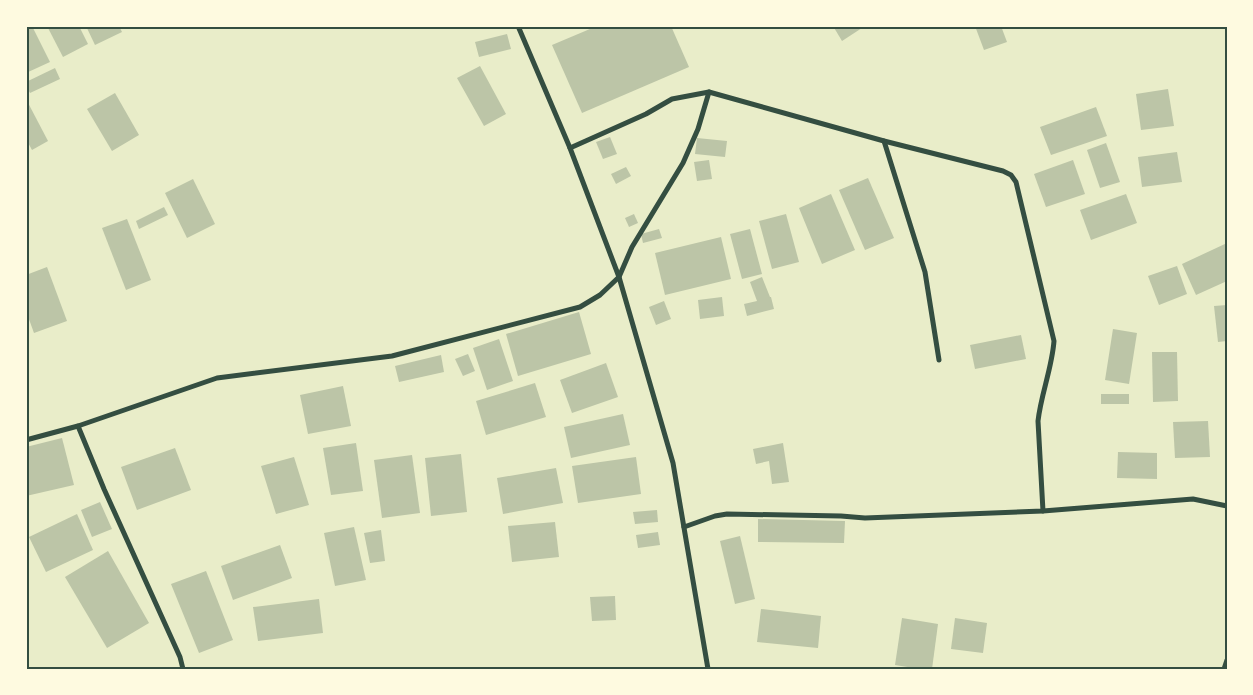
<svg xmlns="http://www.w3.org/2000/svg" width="1253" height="695" font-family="Overpass,sans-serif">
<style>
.building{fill:#bcc5a7}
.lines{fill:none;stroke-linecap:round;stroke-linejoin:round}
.minor{stroke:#344e41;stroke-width:5}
.neatline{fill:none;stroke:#344e41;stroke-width:2}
</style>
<rect width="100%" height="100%" fill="#e9edc9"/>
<g class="building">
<path d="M26,26H32L50,62L26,73Z"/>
<path d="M47,26H79L88,44L63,57Z"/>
<path d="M86,26H119L122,32L95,45Z"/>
<path d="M597,26H671L689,67L582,113L552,45Z"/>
<path d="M833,26H865L842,41Z"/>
<path d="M975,26H1001L1007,42L984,50Z"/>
<path d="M507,34L511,49L479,57L475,42Z"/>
<path d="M480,66L506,114L484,126L457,78Z"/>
<path d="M55,68L60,79L30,93L26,86V82Z"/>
<path d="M1168,89L1174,126L1141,130L1136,94Z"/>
<path d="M115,93L139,135L112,151L87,109Z"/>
<path d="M26,99L48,141L32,150L26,139Z"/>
<path d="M1096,107L1107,136L1051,155L1040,127Z"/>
<path d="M610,137L617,154L603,159L596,142Z"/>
<path d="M697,138L727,141L725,157L695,154Z"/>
<path d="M1106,143L1120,182L1100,188L1087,150Z"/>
<path d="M1177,152L1182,182L1142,187L1138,157Z"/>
<path d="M709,160L712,179L697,181L694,162Z"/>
<path d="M1073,160L1085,194L1046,207L1034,174Z"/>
<path d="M626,167L631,176L616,184L611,174Z"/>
<path d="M868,178L894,238L865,250L839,190Z"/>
<path d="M193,179L215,224L187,238L165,193Z"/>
<path d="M831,194L855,250L822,264L799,208Z"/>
<path d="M1126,194L1137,223L1091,240L1080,210Z"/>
<path d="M164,207L168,215L139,229L136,221Z"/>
<path d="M634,214L638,223L629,227L625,218Z"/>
<path d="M786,214L799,262L772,269L759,221Z"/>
<path d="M127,219L151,280L126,290L102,228Z"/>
<path d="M659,229L662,238L643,243L641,234Z"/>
<path d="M750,229L762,274L742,279L730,234Z"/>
<path d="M721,237L731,279L665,295L655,253Z"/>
<path d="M1227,243V281L1196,295L1182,264Z"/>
<path d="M1177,266L1187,294L1159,305L1148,276Z"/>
<path d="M47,267L67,321L34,333L26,311V275Z"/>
<path d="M762,277L770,297H771L774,309L747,316L744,304L757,301L750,282Z"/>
<path d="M722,297L724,316L700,319L698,300Z"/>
<path d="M664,301L671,319L656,325L649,307Z"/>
<path d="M1227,305V341L1218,342L1214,306Z"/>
<path d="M579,312L591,354L518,376L506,334Z"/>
<path d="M1113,329L1137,333L1129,384L1105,380Z"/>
<path d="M1021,335L1026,359L975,369L970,345Z"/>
<path d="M499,339L513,381L487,390L473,348Z"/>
<path d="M1152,352H1177L1178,401L1153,402Z"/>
<path d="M468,354L475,371L463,376L455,359Z"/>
<path d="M441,355L444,372L399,382L395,366Z"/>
<path d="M606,363L618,397L572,413L560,380Z"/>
<path d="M535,383L546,417L486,435L476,401Z"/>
<path d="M343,386L351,426L308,434L300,395Z"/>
<rect x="1101" y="394" width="28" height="10"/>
<path d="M623,414L630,445L571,458L564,427Z"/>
<path d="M1208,421L1210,457L1175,458L1173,422Z"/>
<path d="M62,438L74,485L26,496V447Z"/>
<path d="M356,443L363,491L331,495L323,448Z"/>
<path d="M783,443L789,482L772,484L769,461L756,464L753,449Z"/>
<path d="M175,448L191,490L137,510L121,467Z"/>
<path d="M1118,452L1157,453V479L1117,478Z"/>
<path d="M461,454L467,512L431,516L425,458Z"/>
<path d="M412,455L420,513L382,518L374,460Z"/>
<path d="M294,457L309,505L276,514L261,466Z"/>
<path d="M636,457L641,494L578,503L572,466Z"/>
<path d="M556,468L563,503L503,514L497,478Z"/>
<path d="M100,502L112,529L92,537L81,510Z"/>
<path d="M657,510L658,522L635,524L633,512Z"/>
<path d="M77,514L93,550L46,572L29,537Z"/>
<path d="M758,519L845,521L844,543L758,542Z"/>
<path d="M555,522L559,557L512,562L508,526Z"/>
<path d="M354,527L366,580L335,586L324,533Z"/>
<path d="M381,530L385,561L370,563L364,533Z"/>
<path d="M658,532L660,545L638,548L636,535Z"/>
<path d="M740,536L755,599L735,604L720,541Z"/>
<path d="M280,545L292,578L233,600L221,566Z"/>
<path d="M108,551L149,623L107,648L65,577Z"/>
<path d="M206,571L233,640L199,653L171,584Z"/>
<path d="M615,596L616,620L592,621L590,597Z"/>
<path d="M319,599L323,633L258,641L253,607Z"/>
<path d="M761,609L821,616L818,648L757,642Z"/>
<path d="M902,618L938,624L932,669H920L895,665Z"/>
<path d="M955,618L987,623L983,653L951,649Z"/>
</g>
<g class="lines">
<g class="minor">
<path d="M518,26L570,148L619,277L673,463L708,669"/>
<path d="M884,141L925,272L939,360"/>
<path d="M570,148L646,114L672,99L709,92L884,141L1003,171L1011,175L1016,182L1054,341C1052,368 1041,394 1038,421L1043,511"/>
<path d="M78,426L104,489L180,657L183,669"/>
<path d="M26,440L78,426L217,378L392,356L580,307L600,295L619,277L632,247L683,163L698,129L709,92"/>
<path d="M684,527L715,516L727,514L841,516L865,518L1043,511L1193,499L1227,506"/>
<path d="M1224,669L1227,660"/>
</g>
</g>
<rect width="1253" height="695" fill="none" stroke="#fefae0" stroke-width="55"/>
<rect x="28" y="28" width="1198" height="640" class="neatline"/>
</svg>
